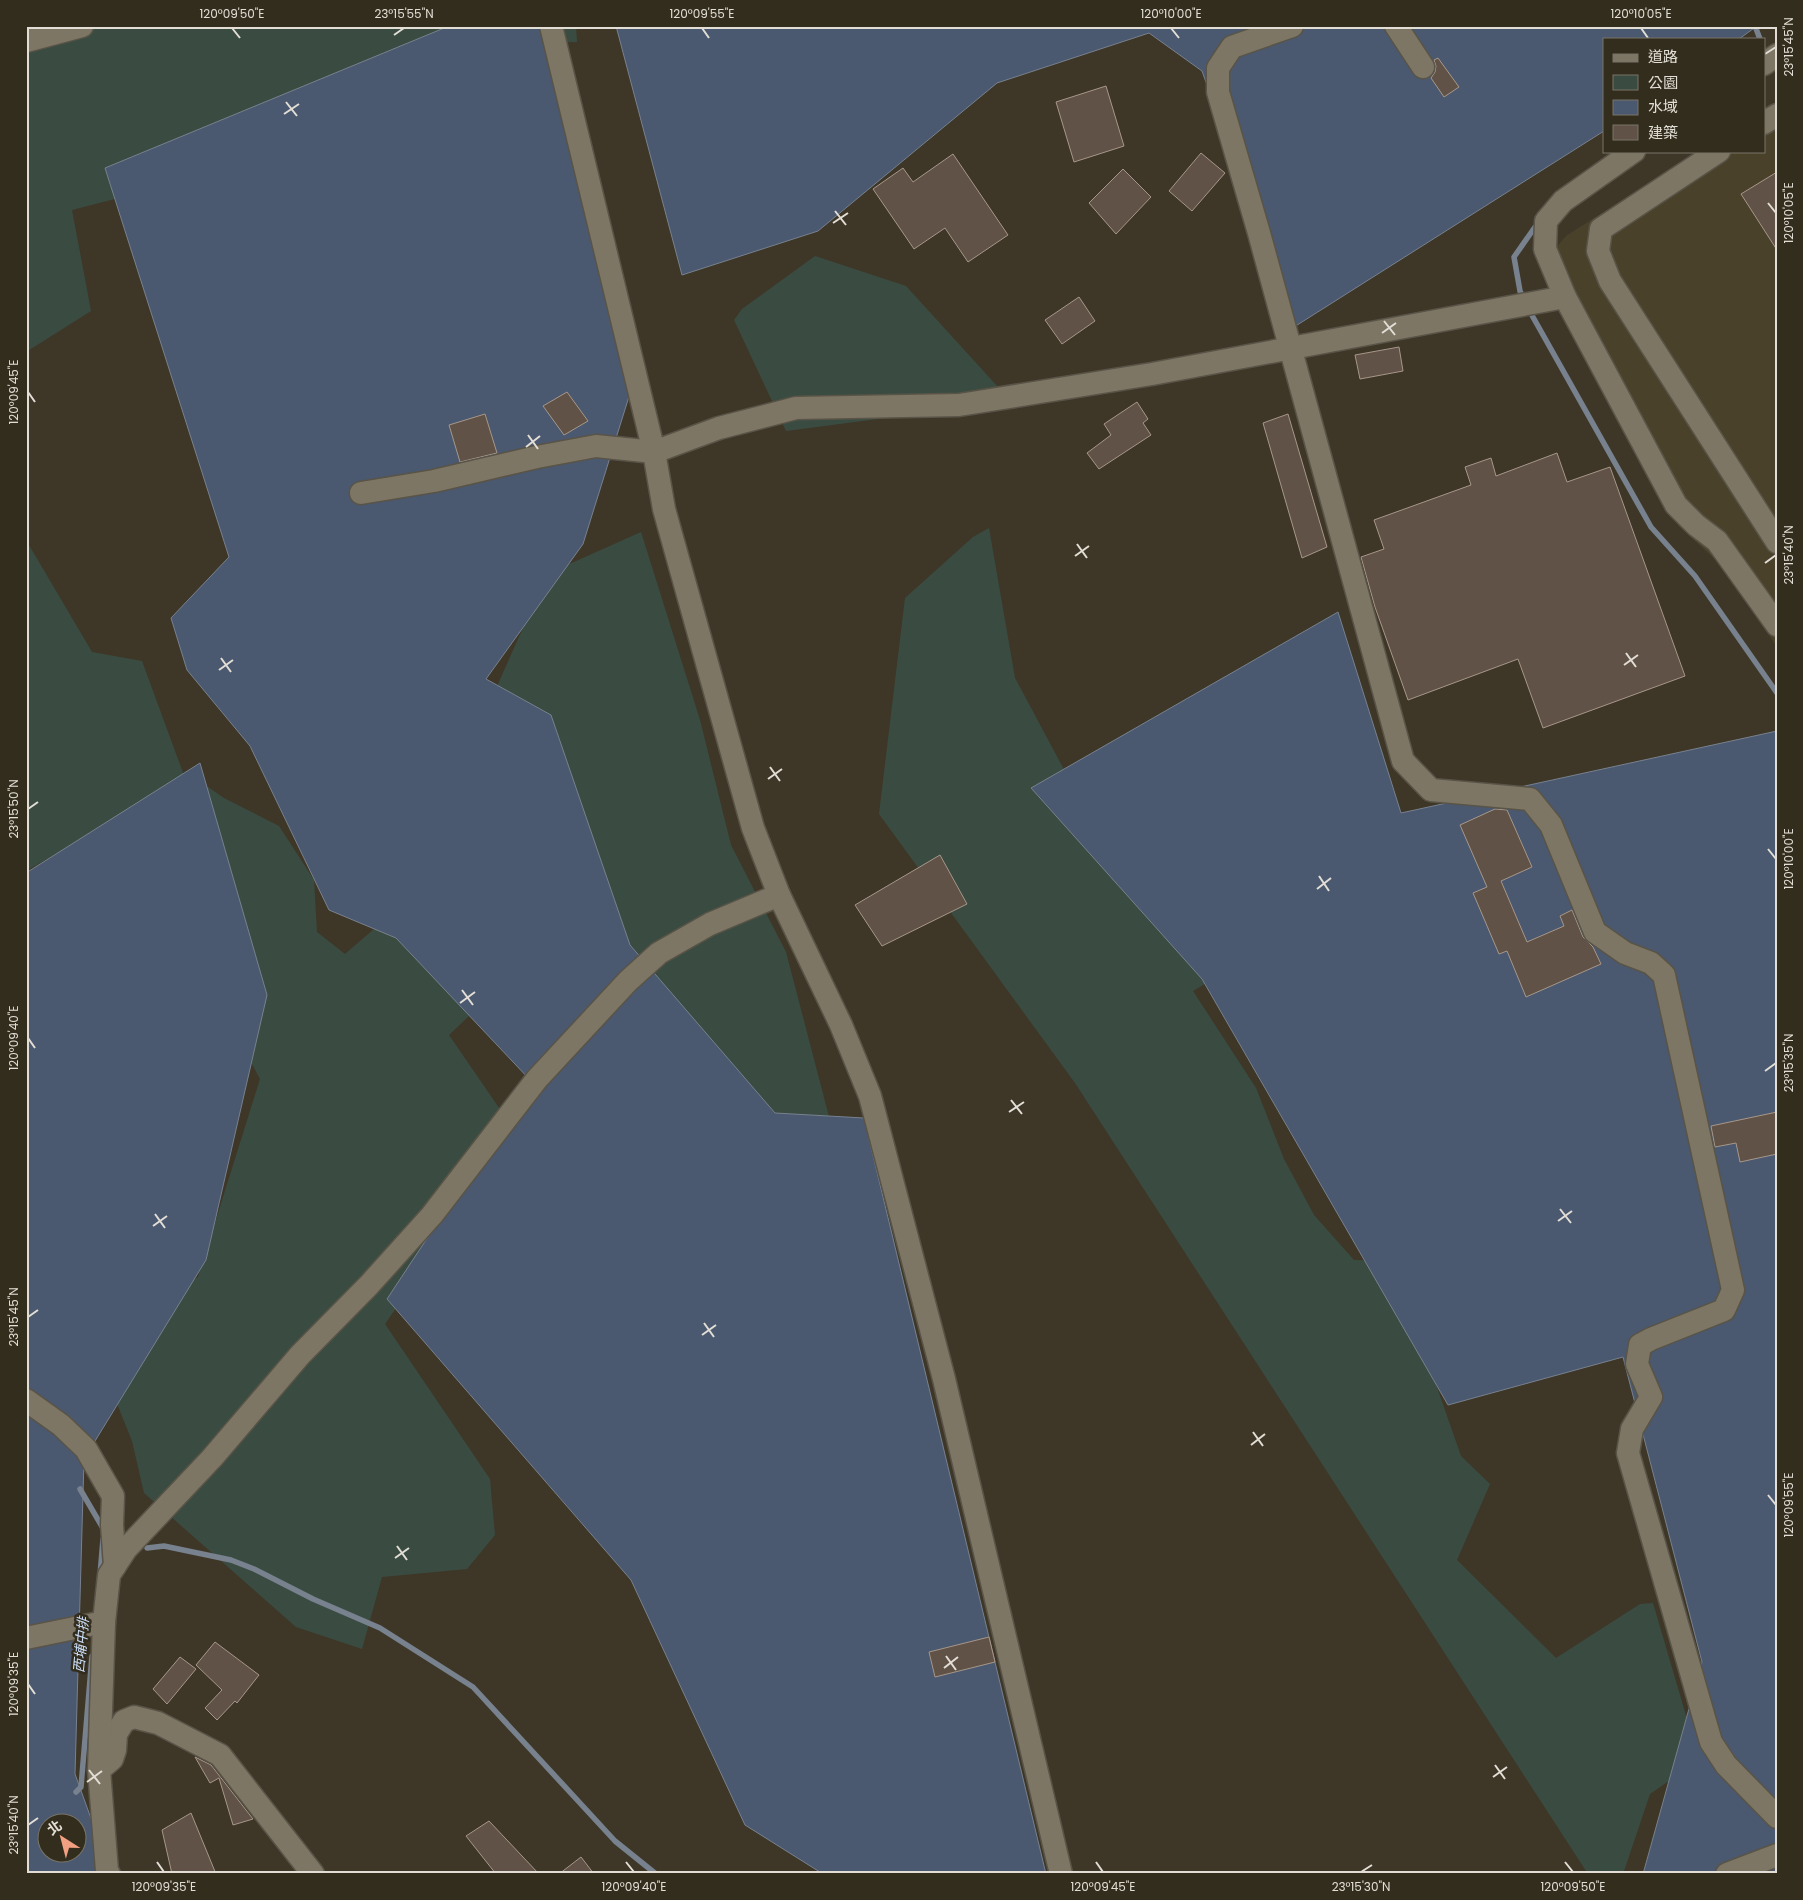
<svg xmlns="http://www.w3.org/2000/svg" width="1803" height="1900" font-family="Poppins,'Noto Sans TC',sans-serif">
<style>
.built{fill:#4a412b}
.green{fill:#3a4c41}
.water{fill:#4a5970;stroke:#78818e;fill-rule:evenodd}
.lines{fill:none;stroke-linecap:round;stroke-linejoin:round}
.stream{stroke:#78818e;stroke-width:5.5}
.building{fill:#615247;stroke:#a7978a}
.minor-casing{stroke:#595447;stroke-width:25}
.minor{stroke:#7d7665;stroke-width:22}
.ticks{fill:none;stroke:#e2ded5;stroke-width:2}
.labels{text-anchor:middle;stroke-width:5;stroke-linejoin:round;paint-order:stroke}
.water-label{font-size:14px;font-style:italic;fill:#cddffb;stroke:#332d1e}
.neatline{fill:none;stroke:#e2ded5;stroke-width:2}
.ticks-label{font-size:12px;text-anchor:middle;fill:#e2ded5}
</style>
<rect width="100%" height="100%" fill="#3e3728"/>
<path class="built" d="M1777,101V647L1722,566L1678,525L1545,260L1566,236L1699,151H1764V109Z"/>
<g class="green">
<path d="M26,26H576L577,42L530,43L231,169L72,210L91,311L26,352Z"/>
<path d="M815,256L906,286L998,387L970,407L786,431L734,320L742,309Z"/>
<path d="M989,528L1015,678L1091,820L1240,963L1193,991L1256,1088L1284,1159L1314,1215L1354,1260L1393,1261L1461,1456L1490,1484L1457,1560L1556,1658L1640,1604L1653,1603L1699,1760L1650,1794L1623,1874H1588L1075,1083L879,814L905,598L973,537Z"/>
<path d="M641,532L700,720L731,845L786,952L839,1155L724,1101L553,936L449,1035L517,1134L385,1324L490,1479L495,1535L467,1569L382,1577L362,1649L296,1627L144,1493L132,1441L93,1344L198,1277L260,1079L168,908L137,809L26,871V540L92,652L142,661L186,781L192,776L224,798L279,826L314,880L317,932L345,954L511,811L490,702L547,574Z"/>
</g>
<g class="water">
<path d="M449,26H549L632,387L583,544L486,679L551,715L630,945L775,1113L864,1118L1046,1874H823L745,1825L631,1580L387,1299L531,1081L396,938L329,910L250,746L187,670L171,618L229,557L105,168Z"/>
<path d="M616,26H1757L1739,39H1604V131L1294,327L1202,71L1149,33L997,83L818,231L682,275Z"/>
<path d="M1338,612L1401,813L1777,731V1874H1643L1702,1662L1623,1357L1448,1405L1202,979L1031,788Z"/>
<path d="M200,763L267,995L206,1260L84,1459L75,1774L111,1874H26V873ZM48,1822H78V1852H48Z"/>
</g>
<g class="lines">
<g class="stream">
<path d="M1755,26L1760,39"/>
<path d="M1524,299L1520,291L1514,257L1535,227L1540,224"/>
<path d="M1529,310L1651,527L1695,576L1777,693"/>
<path d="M80,1489L104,1530"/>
<path d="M147,1548L164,1546L231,1560L254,1569L313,1599L380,1628L473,1687L615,1841L656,1874"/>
<path d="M100,1575L103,1539"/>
<path d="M76,1792L81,1787L92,1656"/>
</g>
</g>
<g class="building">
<path d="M1438,58L1459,87L1444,97L1431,78L1435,72L1436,66L1434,60Z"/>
<path d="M1106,86L1124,146L1074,162L1056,102Z"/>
<path d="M1201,153L1225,173L1192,211L1169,191Z"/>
<path d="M953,154L1008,235L968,262L945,228L914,249L873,189L903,168L913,182Z"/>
<path d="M1123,169L1151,197L1116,234L1089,203Z"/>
<path d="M1777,172V250L1741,194Z"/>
<path d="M1079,297L1095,321L1062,344L1045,320Z"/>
<path d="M1399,347L1403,371L1360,379L1355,355Z"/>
<path d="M567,392L588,421L564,435L543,406Z"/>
<path d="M1137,402L1148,419L1143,423L1151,435L1099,469L1087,453L1111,435L1104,424Z"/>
<path d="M485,414L497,453L460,462L449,425Z"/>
<path d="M1288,414L1327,547L1302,558L1263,423Z"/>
<path d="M1557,453L1567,482L1610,467L1685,676L1543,728L1518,659L1408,700L1375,607L1361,557L1384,549L1374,520L1471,485L1465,467L1491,458L1496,476Z"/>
<path d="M1495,809L1507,810L1532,867L1501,881L1527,942L1564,926L1560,916L1572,910L1583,937L1593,947L1601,964L1526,997L1507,951L1499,954L1473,893L1487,887L1460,825Z"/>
<path d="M940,855L967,904L882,946L855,905Z"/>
<path d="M1777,1112V1154L1740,1162L1736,1143L1715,1147L1711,1126Z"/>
<path d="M989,1637L995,1662L935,1677L929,1652Z"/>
<path d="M215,1642L259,1675L237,1703L235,1701L217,1720L205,1708L222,1690L196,1665Z"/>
<path d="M180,1657L196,1669L167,1704L153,1689Z"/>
<path d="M195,1757L211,1765L253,1819L233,1825L219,1778L210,1783Z"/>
<path d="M191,1813L216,1874H172L162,1830Z"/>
<path d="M489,1821L539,1874H496L466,1836Z"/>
<path d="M581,1857L594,1874H559Z"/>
</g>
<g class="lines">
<defs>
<g id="minor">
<path d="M551,26L654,452L664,509L753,828L779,895L841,1025L870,1096L944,1379L1061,1874"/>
<path d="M1292,26L1232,47L1218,68V92L1259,233L1403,761L1431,790L1530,799L1551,825L1595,932L1625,953L1651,963L1664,975L1733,1290L1724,1310L1651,1339L1640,1345L1637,1364L1651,1397L1632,1429L1628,1453L1711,1742L1726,1765L1777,1817"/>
<path d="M1396,26L1423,67"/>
<path d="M26,41L82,26"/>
<path d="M1764,64L1777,55"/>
<path d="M1764,123L1777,115"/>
<path d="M1634,151L1563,201L1546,221L1545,249L1565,297L1676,505L1696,525L1717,541L1777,625"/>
<path d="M1719,151L1601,229L1598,251L1610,281L1777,542"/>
<path d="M361,493L434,481L537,457L596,446L654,452L719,428L796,408L959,405L1152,374L1565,297"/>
<path d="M26,1400L61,1425L86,1449L113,1496L112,1525L115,1566"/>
<path d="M26,1638L104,1622"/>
<path d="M99,1770L112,1759L115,1750L116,1734L124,1721L134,1717L158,1723L220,1755L313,1874"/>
<path d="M109,1874L107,1871L99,1770L104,1622L109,1575L126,1549L212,1458L300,1355L369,1285L432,1215L537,1079L628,981L659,953L710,924L779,895"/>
<path d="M1727,1874L1777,1855"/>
</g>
</defs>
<use href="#minor" class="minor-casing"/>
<use href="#minor" class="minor"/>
</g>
<path class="ticks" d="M232,28L240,38M702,28L709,38M1171,28L1179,38M1641,28L1648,38M394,35L404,28M1765,54L1776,47M286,102L297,116M284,114L299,104M1768,203L1776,213M835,211L846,225M833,223L848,213M1384,321L1395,335M1382,333L1396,323M28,392L35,402M528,435L538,449M526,447L540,436M1077,544L1087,558M1075,556L1089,546M1765,563L1776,555M1626,653L1636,667M221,658L231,672M1624,665L1638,655M219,670L233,660M770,767L780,781M768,779L782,769M28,809L38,802M1768,849L1776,859M1319,876L1329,891M1317,889L1331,878M462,990L473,1005M460,1003L475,992M28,1038L35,1048M1765,1071L1776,1063M1011,1100L1022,1114M1009,1112L1024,1102M1560,1209L1571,1223M155,1214L165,1228M1558,1221L1572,1211M153,1226L167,1216M28,1317L38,1310M704,1323L714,1337M702,1335L716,1325M1253,1432L1263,1446M1251,1445L1265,1434M1768,1495L1776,1505M397,1546L407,1560M395,1558L409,1548M946,1656L956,1670M944,1668L958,1657M28,1684L35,1694M1495,1765L1505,1779M89,1770L100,1784M1493,1777L1507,1767M87,1782L102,1771M28,1825L38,1818M157,1862L164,1872M626,1862L634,1872M1096,1862L1103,1872M1565,1862L1573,1872M1361,1872L1372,1865"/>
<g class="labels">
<g class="water-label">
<text transform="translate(81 1645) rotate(-85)" y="5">西埔中排</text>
</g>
</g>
<rect width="1803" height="1900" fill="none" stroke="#332d1e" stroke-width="55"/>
<rect x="1603" y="38" width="162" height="115" fill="#332d1e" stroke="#797467"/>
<rect x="1613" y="54" width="25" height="8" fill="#7d7665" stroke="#797467"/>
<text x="1648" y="62" font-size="15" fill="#e2ded5">道路</text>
<rect x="1613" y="75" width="25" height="15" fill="#3a4c41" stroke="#797467"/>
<text x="1648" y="88" font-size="15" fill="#e2ded5">公園</text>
<rect x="1613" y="100" width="25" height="15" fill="#4a5970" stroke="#797467"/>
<text x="1648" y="112" font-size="15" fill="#e2ded5">水域</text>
<rect x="1613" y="125" width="25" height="15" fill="#615247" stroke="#797467"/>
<text x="1648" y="138" font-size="15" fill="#e2ded5">建築</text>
<g transform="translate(62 1838) rotate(324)"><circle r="24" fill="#332d1e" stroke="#797467"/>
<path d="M0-4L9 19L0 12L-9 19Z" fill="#f2a081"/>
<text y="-8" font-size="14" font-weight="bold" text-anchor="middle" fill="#e2ded5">北</text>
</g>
<rect x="28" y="28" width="1748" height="1844" class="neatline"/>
<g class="ticks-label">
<text x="232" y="18">120°09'50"E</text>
<text x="404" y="18">23°15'55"N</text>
<text x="702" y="18">120°09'55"E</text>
<text x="1171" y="18">120°10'00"E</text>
<text x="1641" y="18">120°10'05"E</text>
<text transform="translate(1789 47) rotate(-90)" y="4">23°15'45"N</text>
<text transform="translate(1789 213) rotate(-90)" y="4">120°10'05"E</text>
<text transform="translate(14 392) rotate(-90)" y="4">120°09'45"E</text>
<text transform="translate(1789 555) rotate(-90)" y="4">23°15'40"N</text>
<text transform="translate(14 809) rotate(-90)" y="4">23°15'50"N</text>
<text transform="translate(1789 859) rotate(-90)" y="4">120°10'00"E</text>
<text transform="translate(14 1038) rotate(-90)" y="4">120°09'40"E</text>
<text transform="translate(1789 1063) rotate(-90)" y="4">23°15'35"N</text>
<text transform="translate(14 1317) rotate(-90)" y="4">23°15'45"N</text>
<text transform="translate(1789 1505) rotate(-90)" y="4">120°09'55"E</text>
<text transform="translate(14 1684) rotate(-90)" y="4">120°09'35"E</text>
<text transform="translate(14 1825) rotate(-90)" y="4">23°15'40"N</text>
<text x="164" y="1891">120°09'35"E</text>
<text x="634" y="1891">120°09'40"E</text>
<text x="1103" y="1891">120°09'45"E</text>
<text x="1361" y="1891">23°15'30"N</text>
<text x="1573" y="1891">120°09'50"E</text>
</g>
</svg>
